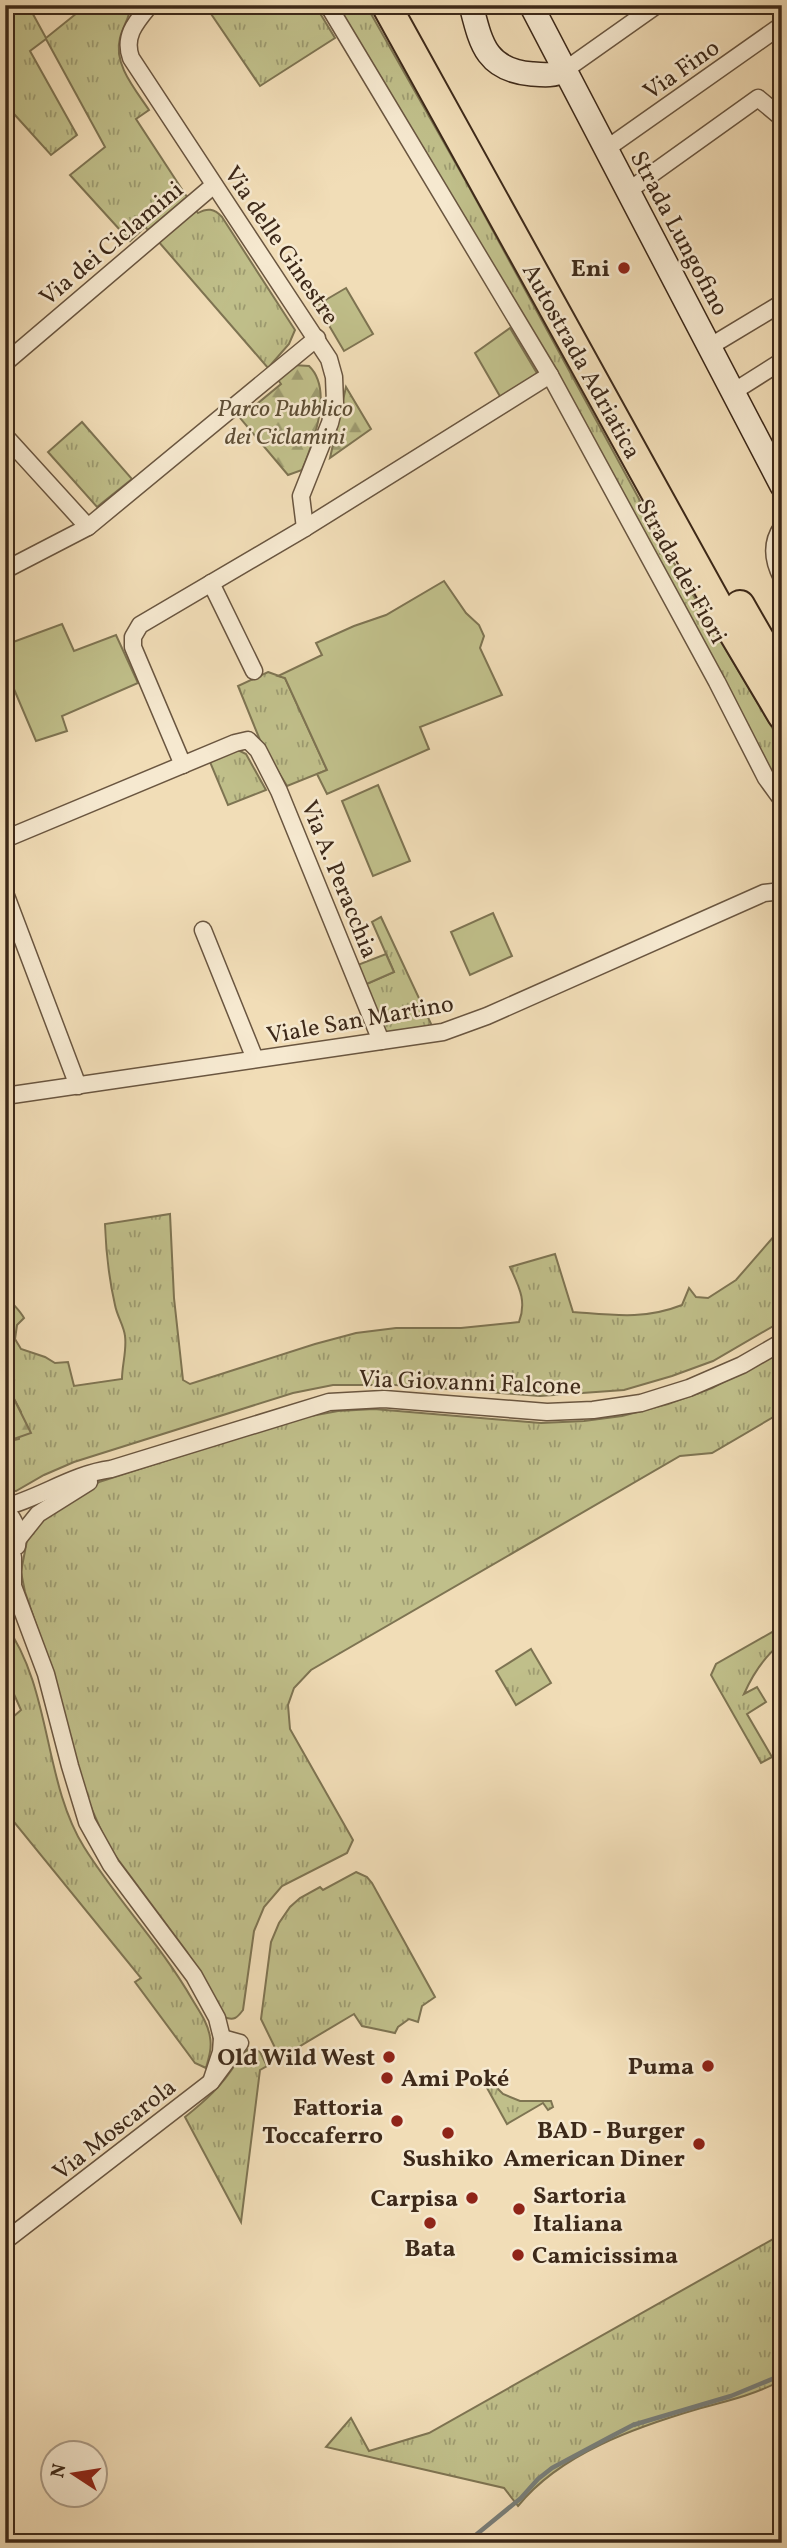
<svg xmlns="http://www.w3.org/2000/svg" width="787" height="2548" font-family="Vollkorn,serif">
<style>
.grass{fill:url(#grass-tufts);stroke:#7e7452;stroke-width:2}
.forest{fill:url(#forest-firs);stroke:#7e7452;stroke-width:2}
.garden{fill:#c0bf8a;stroke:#7e7452;stroke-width:2}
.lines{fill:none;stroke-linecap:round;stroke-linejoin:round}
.stream{stroke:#797f7a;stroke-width:4.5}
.street-casing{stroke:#6a5640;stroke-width:19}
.secondary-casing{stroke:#3d2919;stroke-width:26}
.highway-casing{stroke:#3d2919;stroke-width:32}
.street{stroke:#f6e9d0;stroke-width:16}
.secondary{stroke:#f6e9d0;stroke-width:23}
.highway{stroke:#f1ddb7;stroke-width:28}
.poi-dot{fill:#8f2418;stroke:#f6e9d0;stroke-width:2.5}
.labels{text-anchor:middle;stroke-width:5;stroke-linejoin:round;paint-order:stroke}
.street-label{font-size:24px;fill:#3d2919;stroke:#f6e9d0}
.poi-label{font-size:24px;font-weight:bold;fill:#3d2919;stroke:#f6e9d0;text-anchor:end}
.park-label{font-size:24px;font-style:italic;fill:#5e4e35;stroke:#f6e9d0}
</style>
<defs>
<pattern id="grass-tufts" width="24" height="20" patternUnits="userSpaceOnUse" patternTransform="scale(1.75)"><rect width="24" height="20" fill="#c0bf8a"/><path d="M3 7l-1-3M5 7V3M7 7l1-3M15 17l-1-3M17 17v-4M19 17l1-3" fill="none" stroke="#9d9b70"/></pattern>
<pattern id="forest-firs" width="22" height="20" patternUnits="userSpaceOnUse" patternTransform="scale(1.75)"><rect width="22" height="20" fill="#c0bf8a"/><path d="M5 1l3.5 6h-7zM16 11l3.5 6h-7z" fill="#9d9b70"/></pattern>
</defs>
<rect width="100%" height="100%" fill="#f1ddb7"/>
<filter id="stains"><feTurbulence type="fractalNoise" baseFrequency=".00286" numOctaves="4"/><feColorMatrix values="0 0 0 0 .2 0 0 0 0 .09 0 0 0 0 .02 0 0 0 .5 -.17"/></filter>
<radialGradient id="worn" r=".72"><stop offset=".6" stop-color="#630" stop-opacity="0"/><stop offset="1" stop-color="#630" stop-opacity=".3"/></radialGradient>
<g class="grass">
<path d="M5,5H28L46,38L77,13L74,5H131C130,17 123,26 120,38C113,64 135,89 149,110L136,119L187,197L148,230L145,227L130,241L70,175L105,147L46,39L30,51L77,135L51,155L5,104Z"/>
<path d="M205,5H315L335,38L260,86Z"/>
<path d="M336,5H366L468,185L674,563L782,744V785L776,783Z"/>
<path d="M195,209L198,213C207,208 214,208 222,217L295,330L289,344L268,368L158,241Z"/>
<path d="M82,422L132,479L97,507L48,452Z"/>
<path d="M268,672L285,678L327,770L287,786L262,745L238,686Z"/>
<path d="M238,750L246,754L266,790L228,805L210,762Z"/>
<path d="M381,917L432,1026L381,1033L362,986L394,972L372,922Z"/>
<path d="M170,1214L174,1298L183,1380L190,1384L315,1344L356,1333L396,1328H461L519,1322C527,1301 519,1287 510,1267L555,1254L573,1312C613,1315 644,1320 682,1305L689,1288L696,1297L708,1298L736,1280L782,1227V1321L713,1361L672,1376L624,1390L540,1396L395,1385H333L293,1393L74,1462L44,1475L16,1491L5,1490V1442L19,1439L21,1412L12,1395L13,1381L5,1384V1285C6,1302 17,1305 24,1318L17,1325L15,1339L21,1349L45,1357L55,1363L68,1362L74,1386L122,1379C122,1365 127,1350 125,1336C124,1326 117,1316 115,1305C109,1279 106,1252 105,1224Z"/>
<path d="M782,1351V1412L712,1453L680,1456L311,1670L294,1688L288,1705L290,1729L353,1840L347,1853L282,1886L264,1907L254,1931L243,2010C237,2018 234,2021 224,2017L187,1952L108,1846L86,1796L56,1683L25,1592L21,1572L28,1535L36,1525L75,1495L99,1482L300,1418L338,1411L374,1409L541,1423L584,1421L622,1416L668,1404L712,1388Z"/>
<path d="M5,1624C52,1689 43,1781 84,1847C117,1900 161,1945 192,1999C199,2011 208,2023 210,2037C212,2048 209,2057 206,2068L195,2063L135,1982L141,1978L5,1811V1724L21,1710L5,1674Z"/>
<path d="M781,1627L782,1643C764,1656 753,1674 744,1694L757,1687L766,1702L747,1714L772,1757L761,1763L711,1675L716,1664Z"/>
<path d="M531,1649L551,1683L516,1705L496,1671Z"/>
<path d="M356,1872L367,1877L372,1883L435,1997L422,2006L418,2022L409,2019L398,2027L395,2033L362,2026L354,2014L280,2058L261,2019L271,1942L279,1923L290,1907L300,1898L320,1887L323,1890Z"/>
<path d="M252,2048L260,2052L267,2066L260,2070L241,2222L185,2117C205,2101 222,2086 236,2063C241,2056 243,2051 252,2048Z"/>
<path d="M490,2081L503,2094L520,2101H551L553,2107L548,2110L543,2103L507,2124L486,2086Z"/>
<path d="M782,2234V2380C757,2394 728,2401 701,2408C636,2427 561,2453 518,2506L504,2488L326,2447L351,2418L369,2451L429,2433Z"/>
</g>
<g class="forest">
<path d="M293,365L309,366C334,390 313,443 302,470L288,475L240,418L281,384L276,377Z"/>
<path d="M346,387L371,429L330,458Z"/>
<path d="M14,1381L12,1395L31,1433L5,1442V1384Z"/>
</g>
<g class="garden">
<path d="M346,288L373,334L344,351L317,305Z"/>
<path d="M510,328L538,375L501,398L475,353Z"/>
<path d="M444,581L466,613L479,625L484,636L480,648L502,695L420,727L429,749L327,794L317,774L327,770L285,678L278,676L322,655L316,643L354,626L386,615Z"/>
<path d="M62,624L74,651L116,635L138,683L62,716L67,731L36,741L5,668V645Z"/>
<path d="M378,785L410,861L373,876L342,801Z"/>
<path d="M493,913L512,956L470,975L451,932Z"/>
<path d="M386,954L394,972L362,986L355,966Z"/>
</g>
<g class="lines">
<path class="stream" d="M466,2543L521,2498L538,2479L552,2468L610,2437L633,2425L731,2396L782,2375"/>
<defs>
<g id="street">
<path d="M150,5C136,22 123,36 131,58L329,359L334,377L335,403L330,423L301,496L305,528"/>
<path d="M328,5L550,375L717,682L766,778L782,800"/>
<path d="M565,70L657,5"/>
<path d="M606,149L782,25"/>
<path d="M628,191L758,98L782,118"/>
<path d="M709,347L782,303"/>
<path d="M5,363L214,185"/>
<path d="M733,392L782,361"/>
<path d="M5,436L88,527L317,338"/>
<path d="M782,527C771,543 773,561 782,578"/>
<path d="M5,570L88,527"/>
<path d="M211,583L254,671"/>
<path d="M183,765L133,647V637L140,625L305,528L550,375"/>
<path d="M5,839L235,743L248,740L258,750L279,791L381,1041"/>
<path d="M5,893L78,1086"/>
<path d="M203,930L255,1059"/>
<path d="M5,1096L443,1032L487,1016L764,893L782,891"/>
<path d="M5,1507C42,1497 73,1474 111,1469L329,1402L384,1399L547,1412L593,1410L641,1403L689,1388L742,1365L782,1342"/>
<path d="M5,1510C16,1520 19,1532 17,1546"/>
<path d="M18,1539L38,1514L89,1482"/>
<path d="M13,1557V1586L46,1674L70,1766L87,1822L111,1865L194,1976L217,2018L222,2038L221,2052L211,2082"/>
<path d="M5,2241L211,2082L240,2043L222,2038"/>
</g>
<g id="secondary">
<path d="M471,5C481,44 486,70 532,74C544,75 554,76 565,70"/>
<path d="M531,5L782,486"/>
</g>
<g id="highway">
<path d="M386,5L731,629L782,715"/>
<path d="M740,605L782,678"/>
</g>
</defs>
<use href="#street" class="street-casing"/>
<use href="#secondary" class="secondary-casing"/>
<use href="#highway" class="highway-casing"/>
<use href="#street" class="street"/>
<use href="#secondary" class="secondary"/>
<use href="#highway" class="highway"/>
</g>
<g class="poi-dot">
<circle cx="624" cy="268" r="7"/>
<circle cx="389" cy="2057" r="7"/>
<circle cx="708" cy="2066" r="7"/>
<circle cx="387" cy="2078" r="7"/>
<circle cx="397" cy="2121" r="7"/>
<circle cx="448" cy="2133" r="7"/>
<circle cx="699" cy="2144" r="7"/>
<circle cx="472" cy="2198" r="7"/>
<circle cx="519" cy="2209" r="7"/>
<circle cx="430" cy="2223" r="7"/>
<circle cx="518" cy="2255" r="7"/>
</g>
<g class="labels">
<g class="street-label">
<text transform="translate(681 69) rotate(-35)" y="8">Via Fino</text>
<text transform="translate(680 233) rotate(62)" y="8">Strada Lungofino</text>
<text transform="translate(111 243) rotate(-40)" y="8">Via dei Ciclamini</text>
<text transform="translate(282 245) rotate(56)" y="8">Via delle Ginestre</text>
<text transform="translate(582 361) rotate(61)" y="8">Autostrada Adriatica</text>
<text transform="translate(682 571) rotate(61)" y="8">Strada dei Fiori</text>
<text transform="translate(340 879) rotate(68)" y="8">Via A. Peracchia</text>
<text transform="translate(360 1019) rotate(-10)" y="8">Viale San Martino</text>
<text transform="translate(470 1382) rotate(2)" y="8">Via Giovanni Falcone</text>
<text transform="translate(114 2129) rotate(-38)" y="8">Via Moscarola</text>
</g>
<g class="poi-label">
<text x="610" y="276">Eni</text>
<text x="375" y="2065">Old Wild West</text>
<text x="694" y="2074">Puma</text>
<text x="401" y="2086" text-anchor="start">Ami Poké</text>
<text x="383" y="2115">Fattoria<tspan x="383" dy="28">Toccaferro</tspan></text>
<text x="685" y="2138">BAD - Burger<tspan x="685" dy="28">American Diner</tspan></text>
<text x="448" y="2166" text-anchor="middle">Sushiko</text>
<text x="533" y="2203" text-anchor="start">Sartoria<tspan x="533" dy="28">Italiana</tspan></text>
<text x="458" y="2206">Carpisa</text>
<text x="430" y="2256" text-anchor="middle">Bata</text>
<text x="532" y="2263" text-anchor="start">Camicissima</text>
</g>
<g class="park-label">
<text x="285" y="416">Parco Pubblico<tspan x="285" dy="28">dei Ciclamini</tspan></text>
</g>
</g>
<rect width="787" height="2548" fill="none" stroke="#f1ddb7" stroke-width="28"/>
<rect x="7" y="7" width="773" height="2534" fill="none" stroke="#3d2919" stroke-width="3.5"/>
<rect x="14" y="14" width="759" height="2520" fill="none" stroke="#3d2919" stroke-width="2"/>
<g transform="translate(74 2474) rotate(282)"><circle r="33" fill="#f6e9d0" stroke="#ac9c87" stroke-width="2"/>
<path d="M0-5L12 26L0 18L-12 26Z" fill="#8f2418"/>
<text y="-10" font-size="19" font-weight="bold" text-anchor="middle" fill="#3d2919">N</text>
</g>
<rect width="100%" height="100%" filter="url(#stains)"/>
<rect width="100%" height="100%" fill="url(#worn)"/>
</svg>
